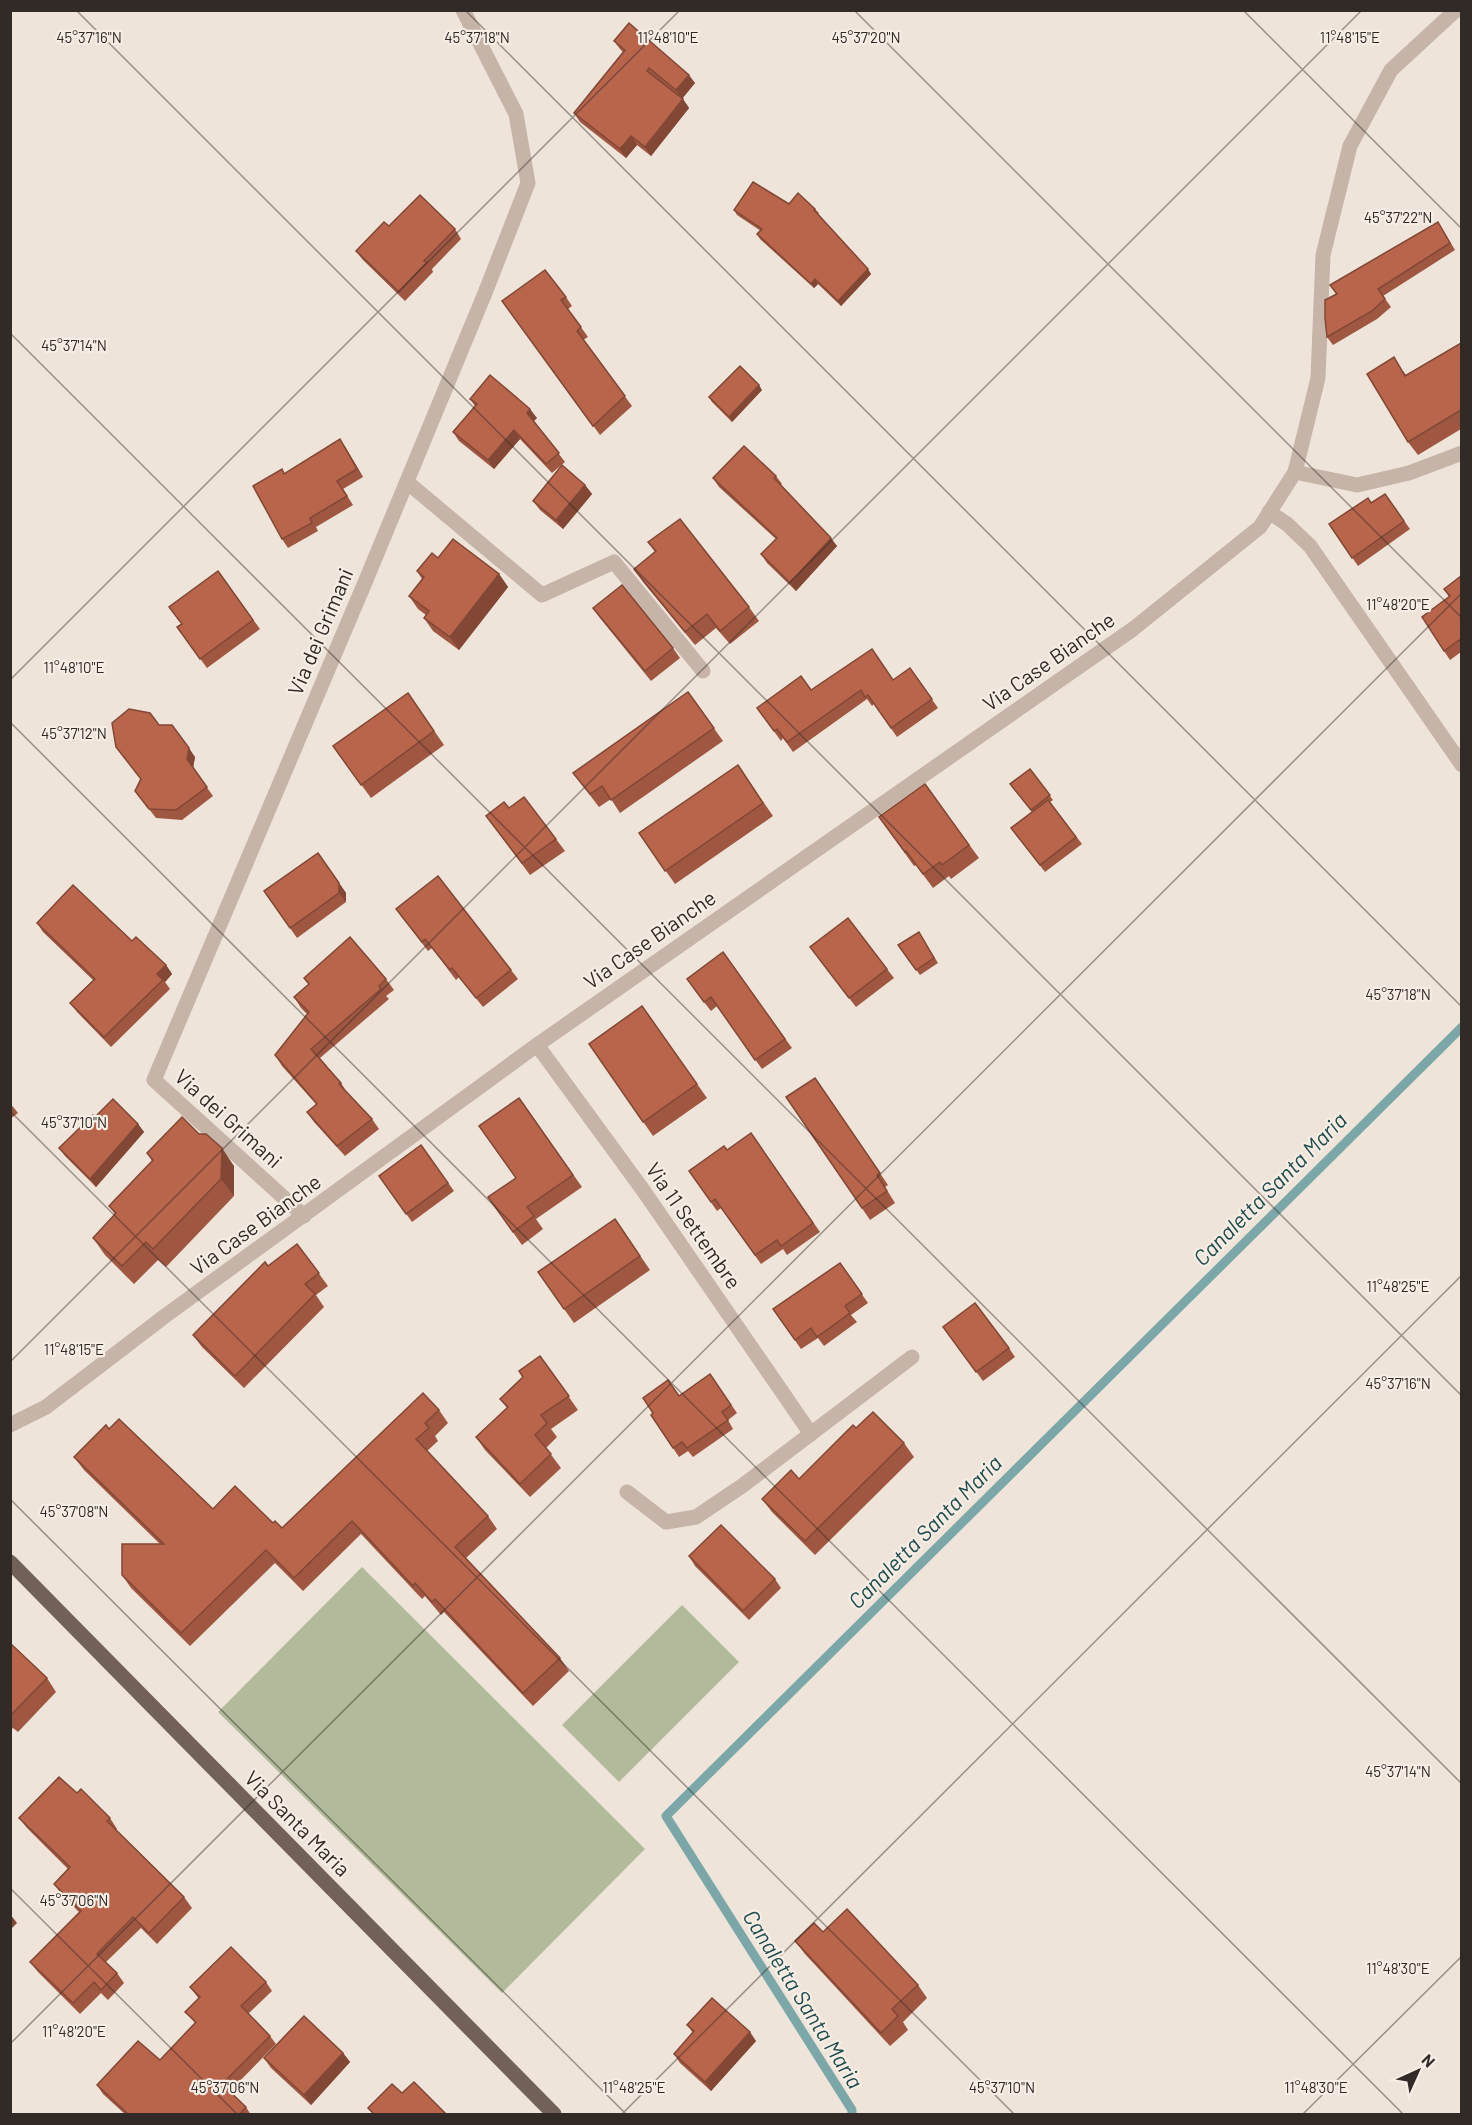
<svg xmlns="http://www.w3.org/2000/svg" width="1472" height="2125" font-family="Barlow,sans-serif">
<style>
.green{fill:#b1bb9b}
.lines{fill:none;stroke-linecap:round;stroke-linejoin:round}
.stream{stroke:#7ba7a8;stroke-width:9}
.minor{stroke:#c5b4a7;stroke-width:15}
.major{stroke:#726159;stroke-width:15}
.wall{fill:#9f5741}
.shaded-wall{fill:#824735}
.building{fill:#b9654c;stroke:#824735;stroke-width:1.5}
.ticks{fill:none;stroke:#322a26;stroke-width:1.5;stroke-opacity:0.45}
.labels{text-anchor:middle;stroke-width:4.5;stroke-linejoin:round;paint-order:stroke}
.street-label{font-size:21px;fill:#322a26;stroke:#f6eee5}
.water-label{font-size:22px;font-style:italic;fill:#214c4f;stroke:#f6eee5}
.ticks-label{font-size:15px;text-anchor:middle;fill:#322a26;stroke:#f6eee5;stroke-width:4.5;stroke-linejoin:round;paint-order:stroke}
</style>
<rect width="100%" height="100%" fill="#eee4d9"/>
<g class="green">
<path d="M362,1567L645,1849L502,1993L218,1712Z"/>
<path d="M682,1605L739,1662L619,1782L562,1725Z"/>
</g>
<g class="lines">
<path class="stream" d="M852,2114V2110L666,1816L1462,1027"/>
<g class="minor">
<path d="M1295,472L1357,485L1409,473L1462,453"/>
<path d="M407,482L542,595L614,562L703,671"/>
<path d="M1269,512L1287,524L1310,546L1462,765"/>
<path d="M537,1045L643,1190L811,1434"/>
<path d="M304,1216L154,1080L366,580L485,293L528,183L516,114L463,10"/>
<path d="M10,1425L46,1407L165,1316L537,1045L1133,629L1260,527L1295,472L1318,378L1323,255L1350,146L1391,70L1456,10"/>
<path d="M627,1492L666,1522L696,1517L742,1486L912,1357"/>
</g>
<path class="major" d="M10,1562L554,2114"/>
</g>
<g class="wall">
<path d="M614,41L695,83L682,98L689,108L651,156L637,145L626,158L580,122L574,113L623,52L620,49Z"/>
<path d="M789,204L815,209L819,213L818,214L871,274L841,306L818,284L814,288L760,239L757,234L761,231L737,215L734,210Z"/>
<path d="M455,229L461,239L432,269L433,272L405,301L363,260L356,251Z"/>
<path d="M1443,230L1455,250L1383,296L1391,307L1377,319L1333,345L1327,337L1325,300Z"/>
<path d="M566,297L572,306L568,309L588,337L583,340L632,406L600,435L502,301Z"/>
<path d="M1461,343V429L1418,455L1408,442L1403,371L1406,375Z"/>
<path d="M762,390L732,422L712,402L709,397Z"/>
<path d="M470,399L537,418L534,421L565,462L552,473L520,439L494,469L459,441L453,432L475,406Z"/>
<path d="M340,439L363,477L343,489L353,505L316,527L318,531L288,548L282,539V469L285,474Z"/>
<path d="M776,476L782,484L781,485L837,546L796,591L767,563L761,554L776,539L719,487L713,478Z"/>
<path d="M585,485L592,494L563,529L540,510L533,501Z"/>
<path d="M1385,494L1410,529L1358,566L1329,524L1371,503Z"/>
<path d="M648,542L749,607L759,621L730,644L716,628L695,645L643,582L634,569L655,552Z"/>
<path d="M438,558L499,574L508,587L459,650L433,631L424,618L426,615L418,609L409,596L422,579L417,571Z"/>
<path d="M218,571L260,629L207,668L177,627L181,624Z"/>
<path d="M1461,576V652L1450,660L1444,651L1449,597L1444,589Z"/>
<path d="M593,608L673,648L680,658L651,681L600,618Z"/>
<path d="M910,668L938,708L897,737L874,704L872,706L867,699L793,752L783,738L781,741L757,708L811,690L893,680Z"/>
<path d="M688,692L723,741L620,813L611,799L599,807L573,773Z"/>
<path d="M408,693L444,745L371,798L333,746Z"/>
<path d="M159,725L195,757L193,768L213,796L182,820L156,818L135,791L140,779Z"/>
<path d="M738,765L773,816L675,884L639,833Z"/>
<path d="M1030,769L1053,800L1050,802L1082,844L1045,872L1017,836L1032,812L1010,784Z"/>
<path d="M925,784L979,858L951,879L949,876L933,888L916,865L914,866L879,817Z"/>
<path d="M509,808L556,839L565,851L530,875L486,816Z"/>
<path d="M318,853L346,893V902L297,938L264,891Z"/>
<path d="M396,909L511,970L518,979L483,1007L459,977L456,980L432,948L428,951Z"/>
<path d="M37,923L132,941L166,965L172,974L165,982L170,989L111,1047L77,1012L70,1003L93,980L43,932Z"/>
<path d="M922,937L938,963L920,975L898,945Z"/>
<path d="M810,947L887,969L894,978L856,1007Z"/>
<path d="M723,952L792,1048L762,1069L717,1006L711,1011L693,988Z"/>
<path d="M386,979L394,990L386,996L389,999L320,1058L341,1083L348,1094L372,1119L379,1129L345,1156L314,1122L307,1112L316,1104L282,1066L275,1055L307,1014L301,1008L294,997Z"/>
<path d="M642,1006L707,1098L653,1136L589,1044Z"/>
<path d="M815,1078L888,1185L885,1187L895,1203L870,1220L786,1097Z"/>
<path d="M519,1098L582,1187L536,1219L543,1229L522,1245L488,1197L516,1178Z"/>
<path d="M10,1103L18,1113L10,1119Z"/>
<path d="M95,1117L138,1124L144,1132L96,1187L65,1156L59,1148Z"/>
<path d="M751,1133L820,1232L787,1255L783,1249L761,1264L721,1208L717,1211L689,1171L727,1150Z"/>
<path d="M199,1134L234,1166V1196L166,1267L158,1260L134,1284L105,1255L93,1238L115,1214L109,1206L152,1161L147,1153Z"/>
<path d="M421,1145L454,1191L412,1222L379,1176Z"/>
<path d="M615,1219L650,1270L574,1323L538,1272Z"/>
<path d="M297,1244L328,1286L316,1295L324,1307L244,1388L202,1347L193,1335L268,1266Z"/>
<path d="M840,1263L868,1303L851,1315L857,1322L824,1346L818,1338L801,1349L773,1309Z"/>
<path d="M943,1327L1009,1348L1015,1357L983,1381Z"/>
<path d="M540,1356L578,1410L551,1429L557,1437L546,1448L561,1468L530,1497L485,1450L476,1437L507,1408L500,1399L523,1377Z"/>
<path d="M710,1374L737,1413L728,1420L733,1429L693,1457L688,1451L679,1457L651,1415Z"/>
<path d="M439,1410L448,1423L435,1436L438,1441L427,1451L488,1516L497,1529L466,1558L560,1658L569,1671L533,1706L444,1612L441,1615L425,1596L422,1599L361,1534L303,1591L275,1563L190,1646L131,1588L122,1575L160,1544L84,1470L74,1457L109,1429L213,1509L273,1523L282,1528Z"/>
<path d="M904,1443L914,1457L815,1555L772,1512L762,1499L799,1479Z"/>
<path d="M689,1556L775,1579L781,1588L749,1620L695,1566Z"/>
<path d="M10,1643L47,1678L56,1692L18,1732L13,1728L10,1731Z"/>
<path d="M77,1793L110,1818L117,1829L116,1830L184,1897L192,1908L157,1944L141,1928L106,1962L117,1973L124,1983L108,2000L101,1993L80,2014L38,1972L30,1962L79,1912L62,1895L54,1884L68,1869L27,1828L19,1818Z"/>
<path d="M823,1932L918,1985L927,1998L903,2022L908,2030L890,2046L805,1954L795,1941Z"/>
<path d="M266,1982L272,1991L248,2014L270,2036L276,2044L230,2091L246,2107L251,2115H126L103,2094L97,2085L160,2060L195,2023L185,2012L199,1999L190,1987Z"/>
<path d="M687,2025L756,2041L711,2091L680,2063L674,2054L693,2033Z"/>
<path d="M343,2053L350,2062L311,2105L271,2068L264,2058Z"/>
</g>
<g class="shaded-wall">
<path d="M689,75L695,83L682,99L676,90Z"/>
<path d="M683,99L689,108L651,156L645,147Z"/>
<path d="M631,136L637,145L626,158L620,149Z"/>
<path d="M868,269L871,274L841,306L838,301Z"/>
<path d="M815,279L818,284L814,288L811,284Z"/>
<path d="M759,385L762,390L732,422L729,417Z"/>
<path d="M530,409L537,418L533,421L527,413Z"/>
<path d="M514,430L520,439L494,469L488,460Z"/>
<path d="M340,439L346,448L363,477L357,469Z"/>
<path d="M585,485L592,494L563,529L556,520Z"/>
<path d="M831,538L837,546L796,591L790,583Z"/>
<path d="M499,574L508,587L459,650L450,637Z"/>
<path d="M189,748L195,757L193,768L187,759Z"/>
<path d="M339,883L346,893V902L339,893Z"/>
<path d="M166,965L172,974L165,982L157,974Z"/>
<path d="M138,1124L144,1132L96,1187L90,1179Z"/>
<path d="M222,1148L234,1166V1196L221,1179Z"/>
<path d="M10,1914L17,1923L10,1930Z"/>
<path d="M750,2032L756,2041L711,2091L705,2082Z"/>
<path d="M343,2053L350,2062L311,2105L304,2095Z"/>
</g>
<g class="building">
<path d="M629,23L689,75L676,90L649,68L647,71L683,99L645,147L631,136L620,149L574,113L625,50L614,41Z"/>
<path d="M753,182L789,204L798,193L815,209L814,210L868,269L838,301L815,279L811,284L757,234L762,229L734,210Z"/>
<path d="M420,195L455,229L424,261L427,262L399,292L356,251L384,222L389,226Z"/>
<path d="M1438,222L1450,243L1378,289L1385,299L1372,311L1327,337L1325,318V300L1337,294L1330,285Z"/>
<path d="M545,270L566,297L561,300L581,327L577,331L625,396L593,426L502,301Z"/>
<path d="M1461,343V410L1408,442L1367,374L1394,357L1405,376Z"/>
<path d="M740,366L759,385L729,417L709,397Z"/>
<path d="M490,375L530,409L527,413L559,453L546,464L514,430L488,460L453,432L477,404L470,399Z"/>
<path d="M340,439L357,469L337,481L347,496L310,518L312,523L282,539L253,486L282,469L284,474Z"/>
<path d="M744,446L776,476L774,478L831,538L790,583L761,554L777,538L713,478Z"/>
<path d="M562,465L585,485L556,520L533,501Z"/>
<path d="M1385,494L1404,521L1352,558L1329,524L1368,498L1371,503Z"/>
<path d="M680,519L749,607L720,631L707,614L685,632L634,569L656,551L648,542Z"/>
<path d="M453,539L499,574L450,637L424,618L429,611L409,596L424,577L417,571L432,553L438,558Z"/>
<path d="M218,571L253,620L200,659L177,627L182,624L169,607Z"/>
<path d="M1461,576V643L1459,640L1444,651L1422,617L1450,596L1444,589Z"/>
<path d="M622,585L673,648L645,671L593,608Z"/>
<path d="M872,649L893,680L910,668L932,699L891,728L868,695L865,697L861,690L787,742L777,729L774,731L757,708L801,676L811,690Z"/>
<path d="M688,692L714,728L611,800L602,786L590,794L573,773Z"/>
<path d="M408,693L434,731L361,785L333,746Z"/>
<path d="M129,709L150,713L159,725H172L189,748L187,759L207,787L176,810L149,809L135,791L141,779L116,747L112,723Z"/>
<path d="M738,765L763,803L665,871L639,833Z"/>
<path d="M1030,769L1050,795L1031,810L1010,784Z"/>
<path d="M925,784L969,845L942,865L940,862L923,874L906,851L905,852L879,817Z"/>
<path d="M524,797L556,839L522,863L486,816L504,802L509,808Z"/>
<path d="M1048,800L1076,837L1040,865L1011,828Z"/>
<path d="M318,853L339,883V893L290,928L264,891Z"/>
<path d="M438,876L511,970L476,998L452,968L450,970L425,939L422,942L396,909Z"/>
<path d="M73,885L132,941L136,937L166,965L157,974L163,980L104,1037L70,1003L95,979L37,923Z"/>
<path d="M848,918L887,969L849,998L810,947Z"/>
<path d="M919,932L934,958L916,970L898,945Z"/>
<path d="M350,937L386,979L379,986L381,989L311,1049L341,1083L339,1084L372,1119L337,1146L307,1112L317,1104L275,1055L309,1012L294,997L309,984L304,978Z"/>
<path d="M723,952L785,1039L755,1060L711,997L704,1002L687,979Z"/>
<path d="M642,1006L697,1084L643,1122L589,1044Z"/>
<path d="M815,1078L880,1173L877,1175L887,1191L862,1208L786,1097Z"/>
<path d="M519,1098L573,1175L527,1207L534,1216L513,1232L488,1197L516,1178L479,1126Z"/>
<path d="M113,1099L138,1124L90,1179L59,1148L93,1115L95,1117Z"/>
<path d="M182,1117L199,1134H206L222,1148L221,1179L153,1249L146,1242L122,1266L93,1238L116,1213L109,1206L153,1160L147,1153Z"/>
<path d="M751,1133L813,1223L781,1246L777,1240L755,1255L715,1199L711,1202L689,1171L724,1146L727,1150Z"/>
<path d="M421,1145L448,1183L406,1214L379,1176Z"/>
<path d="M615,1219L640,1256L564,1309L538,1272Z"/>
<path d="M297,1244L319,1273L305,1284L315,1294L235,1376L193,1335L265,1262L268,1266Z"/>
<path d="M840,1263L862,1294L845,1306L850,1313L817,1337L811,1328L795,1340L773,1309Z"/>
<path d="M975,1303L1009,1348L976,1372L943,1327Z"/>
<path d="M540,1356L569,1396L541,1415L547,1423L535,1435L551,1454L520,1484L476,1437L508,1407L500,1399L523,1377L519,1371Z"/>
<path d="M710,1374L731,1405L722,1412L728,1420L687,1448L682,1442L673,1448L651,1415L653,1413L643,1398L668,1380L679,1396Z"/>
<path d="M423,1393L439,1410L425,1423L429,1428L416,1439L488,1516L455,1547L560,1658L523,1693L435,1599L432,1602L415,1583L413,1586L352,1521L294,1578L266,1550L181,1633L122,1575V1544H164L74,1457L106,1425L109,1429L119,1419L213,1509L235,1486L273,1523L275,1521L282,1528Z"/>
<path d="M873,1412L904,1443L805,1541L762,1499L791,1470L799,1479L853,1425L856,1428Z"/>
<path d="M721,1525L775,1579L743,1611L689,1556Z"/>
<path d="M10,1643L47,1678L10,1716Z"/>
<path d="M59,1777L77,1793L81,1789L110,1818L107,1821L184,1897L149,1933L133,1917L97,1954L117,1973L101,1990L94,1982L73,2003L30,1962L81,1911L54,1884L70,1867L19,1818Z"/>
<path d="M847,1909L918,1985L892,2009L898,2016L881,2033L795,1941L814,1923L823,1932Z"/>
<path d="M231,1947L266,1982L241,2006L270,2036L222,2084L246,2107L239,2115H129L97,2085L138,2041L160,2060L196,2022L185,2012L200,1997L190,1987Z"/>
<path d="M712,1998L750,2032L705,2082L674,2054L694,2031L687,2025Z"/>
<path d="M304,2016L343,2053L304,2095L264,2058Z"/>
<path d="M414,2082L447,2115H375L368,2108L392,2084L402,2093Z"/>
</g>
<path class="ticks" d="M76,10L1462,1396M465,10L1462,1007M854,10L1462,618M1243,10L1462,229M10,333L1462,1784M10,680L680,10M10,722L1403,2114M10,1111L1014,2114M10,1362L1362,10M10,1499L626,2114M10,1888L237,2114M10,2044L1462,593M622,2114L1462,1275M1303,2114L1462,1956"/>
<g class="labels">
<g class="street-label">
<text transform="translate(321 632) rotate(-67)" y="7">Via dei Grimani</text>
<text transform="translate(1049 662) rotate(-35)" y="7">Via Case Bianche</text>
<text transform="translate(650 940) rotate(-35)" y="7">Via Case Bianche</text>
<text transform="translate(228 1119) rotate(42)" y="7">Via dei Grimani</text>
<text transform="translate(256 1225) rotate(-36)" y="7">Via Case Bianche</text>
<text transform="translate(693 1226) rotate(55)" y="7">Via 11 Settembre</text>
<text transform="translate(297 1824) rotate(45)" y="7">Via Santa Maria</text>
</g>
<g class="water-label">
<text transform="translate(1270 1189) rotate(-45)" y="8">Canaletta Santa Maria</text>
<text transform="translate(925 1532) rotate(-45)" y="8">Canaletta Santa Maria</text>
<text transform="translate(803 1999) rotate(58)" y="8">Canaletta Santa Maria</text>
</g>
</g>
<g class="ticks-label">
<text x="89" y="43">45°37'16"N</text>
<text x="477" y="43">45°37'18"N</text>
<text x="668" y="43">11°48'10"E</text>
<text x="866" y="43">45°37'20"N</text>
<text x="1350" y="43">11°48'15"E</text>
<text x="1398" y="223">45°37'22"N</text>
<text x="74" y="351">45°37'14"N</text>
<text x="1398" y="610">11°48'20"E</text>
<text x="74" y="673">11°48'10"E</text>
<text x="74" y="739">45°37'12"N</text>
<text x="1398" y="1000">45°37'18"N</text>
<text x="74" y="1128">45°37'10"N</text>
<text x="1398" y="1292">11°48'25"E</text>
<text x="74" y="1355">11°48'15"E</text>
<text x="1398" y="1389">45°37'16"N</text>
<text x="74" y="1517">45°37'08"N</text>
<text x="1398" y="1777">45°37'14"N</text>
<text x="74" y="1906">45°37'06"N</text>
<text x="1398" y="1974">11°48'30"E</text>
<text x="74" y="2037">11°48'20"E</text>
<text x="225" y="2093">45°37'06"N</text>
<text x="634" y="2093">11°48'25"E</text>
<text x="1002" y="2093">45°37'10"N</text>
<text x="1316" y="2093">11°48'30"E</text>
</g>
<rect width="1472" height="2125" fill="none" stroke="#322a26" stroke-width="24"/>
<g transform="translate(1418 2071) rotate(45)" stroke="#f6eee5" stroke-width="4.5" paint-order="stroke">
<path d="M0-4.5L10 22L0 15L-10 22Z" fill="#322a26"/>
<text y="-9" font-size="16" font-weight="bold" text-anchor="middle" fill="#322a26">N</text>
</g>
</svg>
